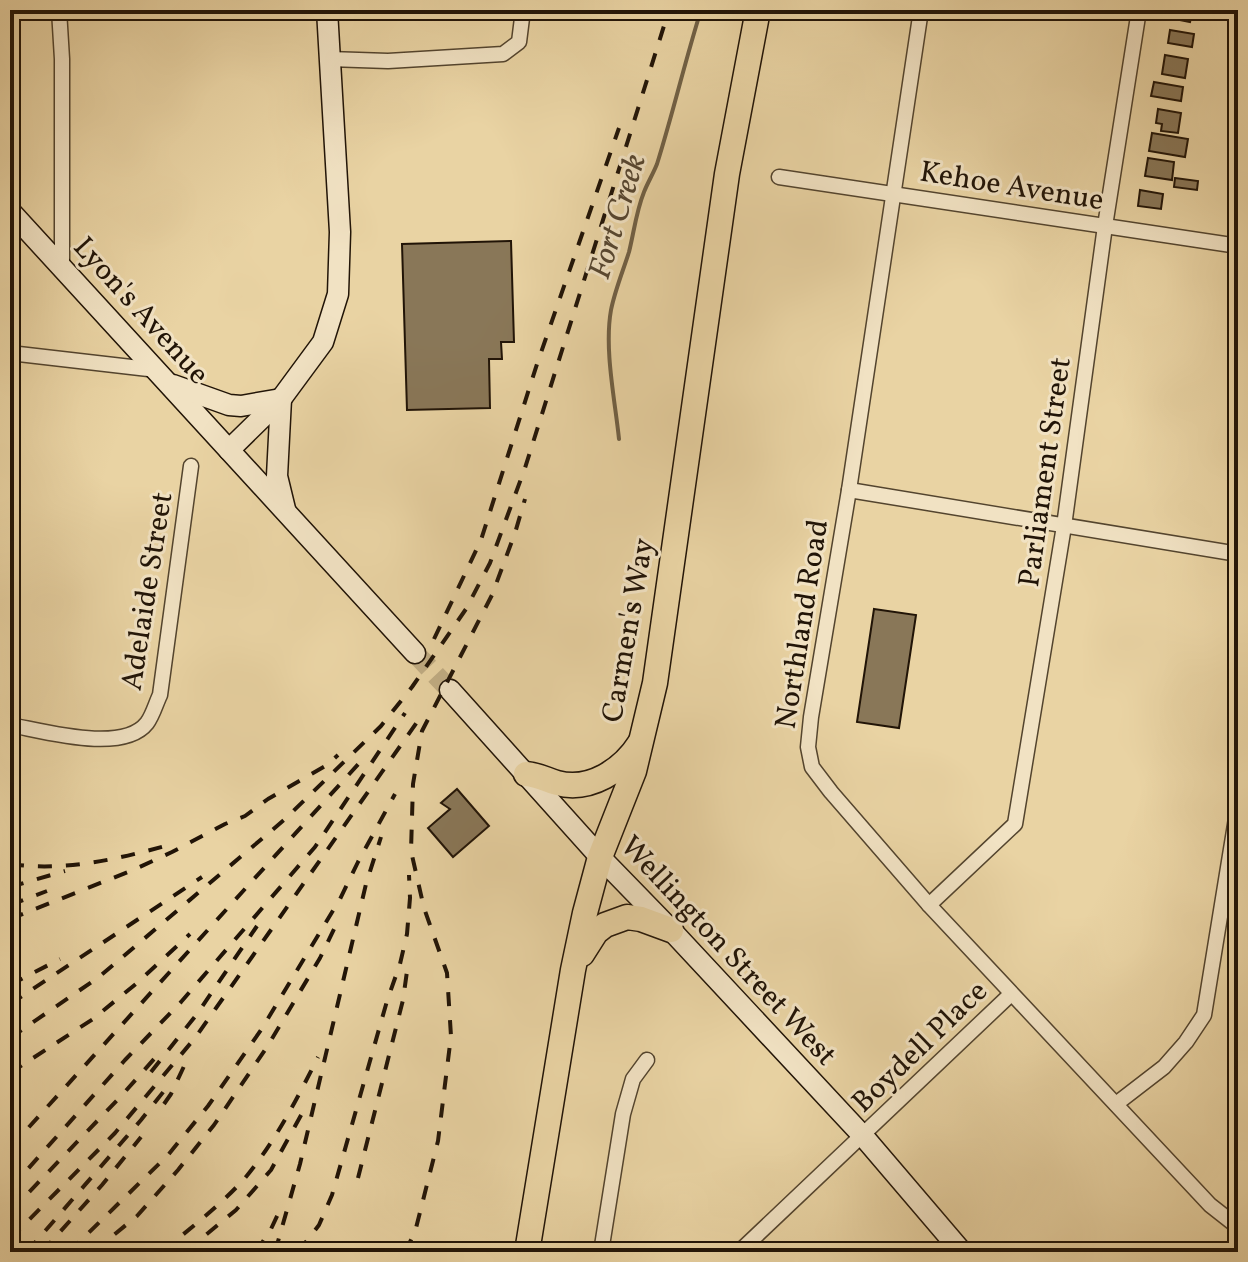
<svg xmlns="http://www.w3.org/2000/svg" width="1248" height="1262" font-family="Vollkorn,serif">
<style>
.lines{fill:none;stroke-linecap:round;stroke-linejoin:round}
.stream{stroke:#706045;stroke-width:4}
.building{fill:#897758;stroke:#211407;stroke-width:2}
.secondary-tunnel{stroke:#c1ad84;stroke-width:20;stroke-dasharray:20 10;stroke-linecap:butt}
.minor-casing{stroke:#53442e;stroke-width:17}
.secondary-casing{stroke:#211407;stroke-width:23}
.trunk-casing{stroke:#211407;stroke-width:27}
.minor{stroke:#f1e2c3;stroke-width:14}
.secondary{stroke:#f1e2c3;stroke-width:20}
.trunk{stroke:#e9d3a3;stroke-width:24}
.rail{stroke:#211407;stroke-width:4;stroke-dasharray:14 14;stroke-linecap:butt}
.labels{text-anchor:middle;stroke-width:6;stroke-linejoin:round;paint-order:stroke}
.street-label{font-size:30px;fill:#211407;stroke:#f1e2c3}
.water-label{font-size:32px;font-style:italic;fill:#564630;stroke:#f1e2c3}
</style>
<rect width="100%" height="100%" fill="#e9d3a3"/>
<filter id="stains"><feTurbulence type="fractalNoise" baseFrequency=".0025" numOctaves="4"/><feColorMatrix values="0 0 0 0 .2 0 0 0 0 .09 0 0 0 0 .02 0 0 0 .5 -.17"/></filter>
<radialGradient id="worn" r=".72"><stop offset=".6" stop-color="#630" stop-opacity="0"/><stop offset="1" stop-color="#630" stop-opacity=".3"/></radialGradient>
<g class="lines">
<path class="stream" d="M619,439C615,400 604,349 611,310C615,290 623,271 629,252C634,232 636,212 644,192C648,182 653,174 657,164C673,113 685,61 701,10"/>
</g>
<g class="building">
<path d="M1167,10H1193L1190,22L1165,17Z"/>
<path d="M1170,30L1194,34L1192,47L1168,43Z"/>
<path d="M1165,55L1188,59L1185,78L1162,74Z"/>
<path d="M1154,82L1183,87L1181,101L1151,96Z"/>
<path d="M1158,109L1181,113L1178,133L1161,131L1162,124L1156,123Z"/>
<path d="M1152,133L1188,139L1185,157L1149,151Z"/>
<path d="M1148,158L1174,162L1172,180L1145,176Z"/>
<path d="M1175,178L1198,181L1197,190L1174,187Z"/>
<path d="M1140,190L1163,194L1161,209L1138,206Z"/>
<path d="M511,241L514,342H501L502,359H489L490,408L407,410L402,244Z"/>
<path d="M874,609L916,615L899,728L857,722Z"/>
<path d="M457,789L489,826L453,857L428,828L450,809L441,803Z"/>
</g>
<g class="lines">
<path class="secondary-tunnel" d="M415,653L450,690"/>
<defs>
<g id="minor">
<path d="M59,10L62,59V266"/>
<path d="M921,10L849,490L811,717L808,747L812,767L831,792L929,905L1210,1205L1238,1227"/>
<path d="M329,59L388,61L503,54L519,42L523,10"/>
<path d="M779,177L1238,246"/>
<path d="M10,353L157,370"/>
<path d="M849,490L1238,554"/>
<path d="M10,725C44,731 123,754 147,723C153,715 156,703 160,695L191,466"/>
<path d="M929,905L1015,824L1064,526L1105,226L1139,10"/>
<path d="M1116,1104L1164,1067L1186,1042L1204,1015L1238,806"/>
<path d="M601,1252L623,1114L633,1079L647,1060"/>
<path d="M739,1252L1011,994"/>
</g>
<g id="secondary">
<path d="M10,211L415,653"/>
<path d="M173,385L229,405L241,406L281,399"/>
<path d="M281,399L277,476L285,509"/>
<path d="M229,450L281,399L323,342L338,294L340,232L327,10"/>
<path d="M450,690L600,857L671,930L863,1136L962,1252"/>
</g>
<g id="trunk">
<path d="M526,774C539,775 546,780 557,783C590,792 623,770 640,743"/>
<path d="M582,954L596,932L605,925L627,917L641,919L671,930"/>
<path d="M527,1252L573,970L585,913L600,857L634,771L655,683L727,174L758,10"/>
</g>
</defs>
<use href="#minor" class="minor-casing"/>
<use href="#secondary" class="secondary-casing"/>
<use href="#trunk" class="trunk-casing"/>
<use href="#minor" class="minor"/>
<use href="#secondary" class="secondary"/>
<use href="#trunk" class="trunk"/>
<g class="rail">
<path d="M434,639L481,540L537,364L619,128"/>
<path d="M10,864C64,872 118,859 169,845"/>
<path d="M10,887L65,871"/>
<path d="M10,905L47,891"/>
<path d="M10,919L133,870L172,852L225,824L245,816L268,799L327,765L338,755"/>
<path d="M10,985L60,959"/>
<path d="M10,1004L202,877"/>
<path d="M10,1038L99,977L284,820L381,726L412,687L466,609L490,563L525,468L669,10"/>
<path d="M151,1072L197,1014L257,926"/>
<path d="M10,1073L93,1019L137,983L190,934"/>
<path d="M164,1104L171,1094L186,1062"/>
<path d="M10,1148L362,760"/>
<path d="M358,1178L403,1000L408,964"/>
<path d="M10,1189L125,1060L181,1002L315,847L405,713"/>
<path d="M10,1212L123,1094L154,1059"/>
<path d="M10,1239L115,1133L195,1038L422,715"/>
<path d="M27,1252L141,1120L164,1091"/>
<path d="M42,1252L102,1185L141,1137"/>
<path d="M69,1252L168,1155L208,1106L261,1030L340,899L358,862L395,794"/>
<path d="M93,1252L137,1216L178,1170L214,1125L267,1047L320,958L337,923"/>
<path d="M162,1252C190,1228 220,1206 245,1178C275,1142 297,1099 318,1057"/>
<path d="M185,1252L236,1210L271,1170L306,1106"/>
<path d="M256,1252L271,1229L278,1214"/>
<path d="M275,1252L300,1164L366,884L381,837"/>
<path d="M298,1252L319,1225L332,1195L387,1001L400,964L407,934L410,898L409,875"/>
<path d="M405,1252L415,1232L438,1141L451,1036L447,973L424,908L411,851L413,784L422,731L492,595L515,533L525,499"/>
</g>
</g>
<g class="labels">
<g class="street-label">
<text transform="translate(1012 185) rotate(9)" y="10">Kehoe Avenue</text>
<text transform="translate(142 310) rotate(48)" y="10">Lyon's Avenue</text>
<text transform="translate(1044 472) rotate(-82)" y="10">Parliament Street</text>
<text transform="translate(146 591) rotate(-81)" y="10">Adelaide Street</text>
<text transform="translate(801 624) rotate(-81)" y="10">Northland Road</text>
<text transform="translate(627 630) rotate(-80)" y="10">Carmen's Way</text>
<text transform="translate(729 950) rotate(47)" y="10">Wellington Street West</text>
<text transform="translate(919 1046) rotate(-44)" y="10">Boydell Place</text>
</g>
<g class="water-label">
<text transform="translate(616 216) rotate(-73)" y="11">Fort Creek</text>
</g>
</g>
<rect width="1248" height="1262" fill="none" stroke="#e9d3a3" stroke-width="40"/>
<rect x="12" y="12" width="1224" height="1238" fill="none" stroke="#211407" stroke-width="4"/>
<rect x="20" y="20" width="1208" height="1222" fill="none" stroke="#211407" stroke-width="2"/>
<rect width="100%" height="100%" filter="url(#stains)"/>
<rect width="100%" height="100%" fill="url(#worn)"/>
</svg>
